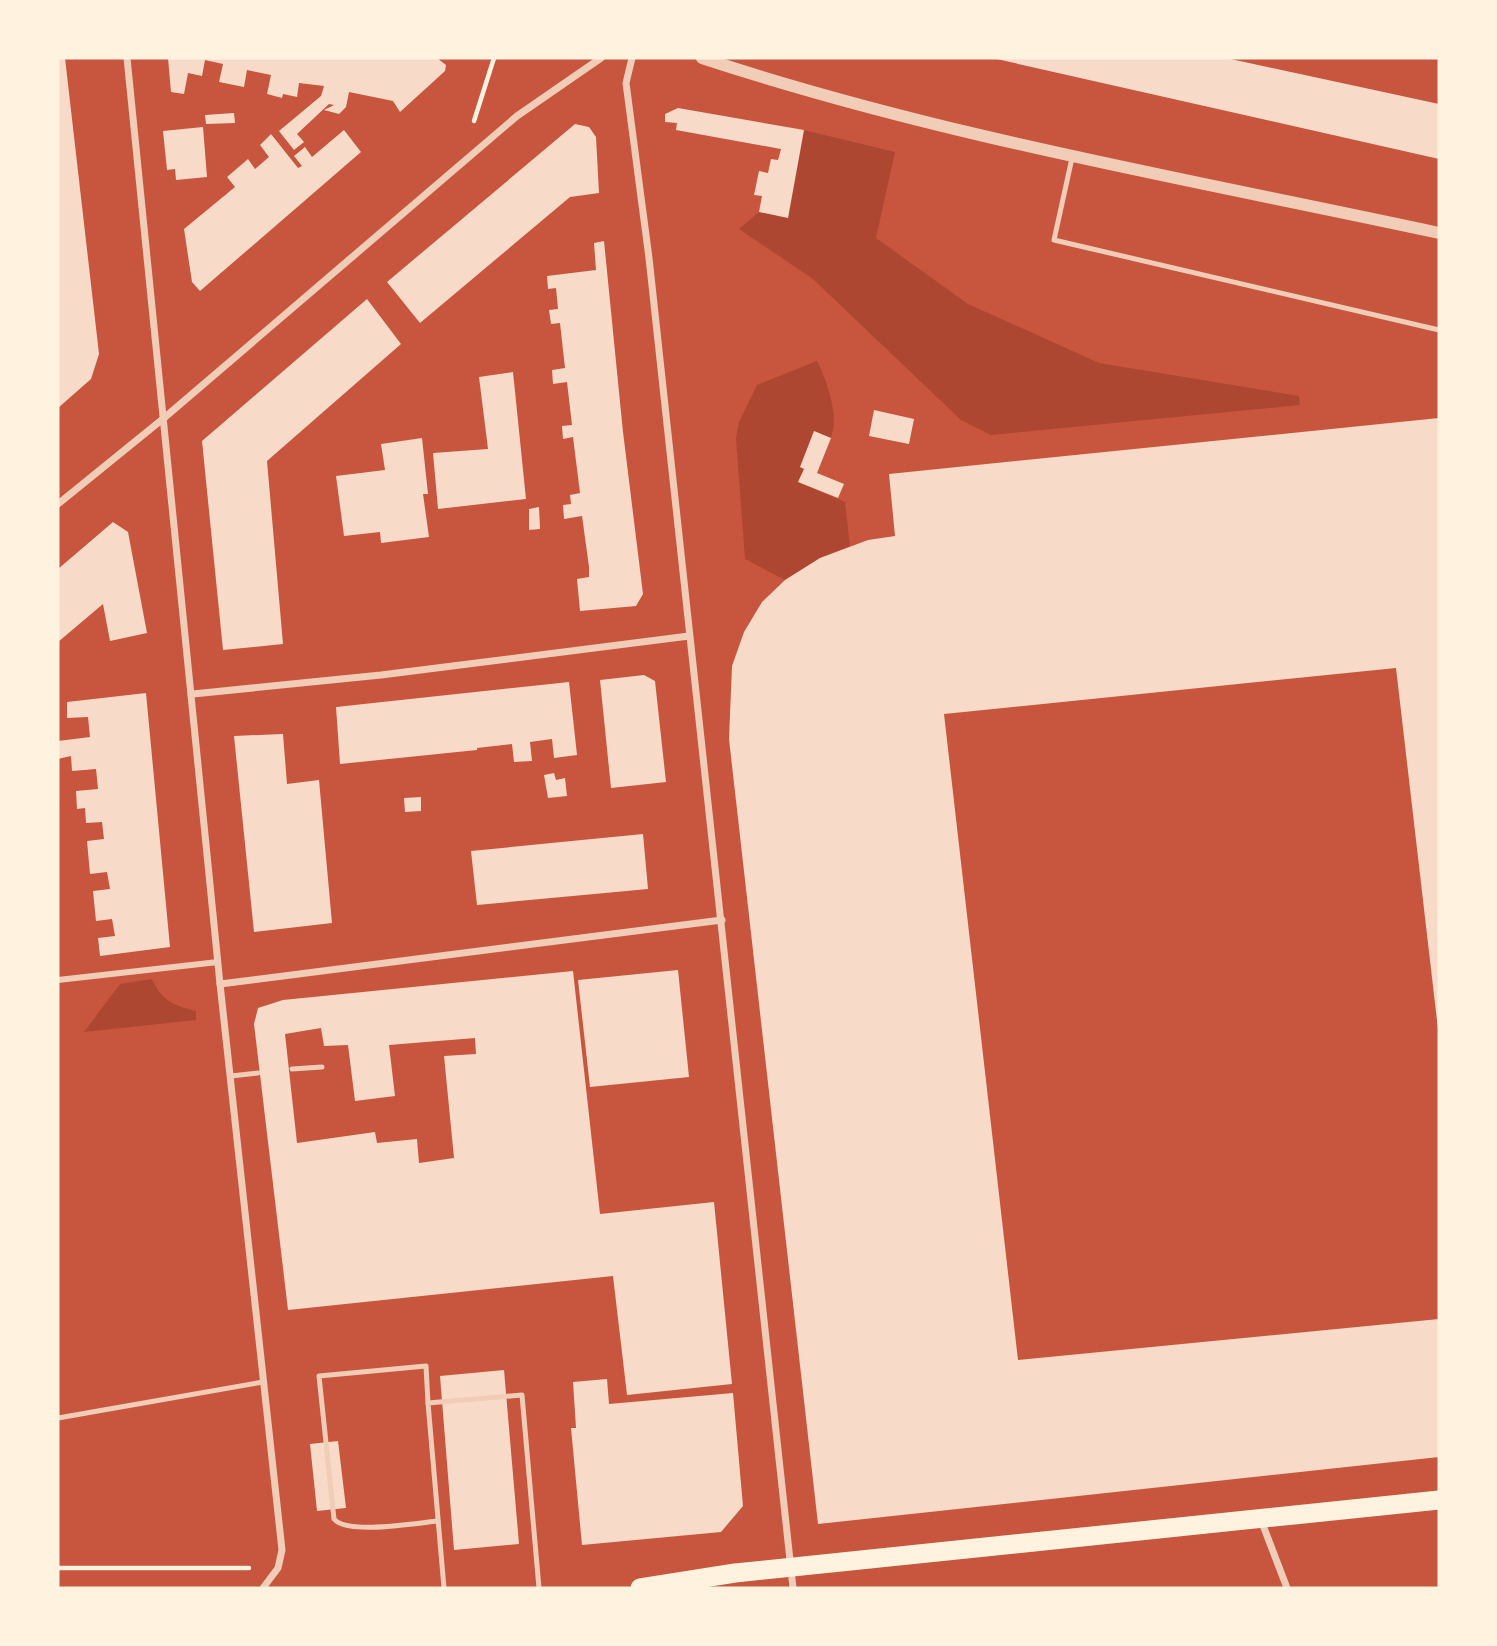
<svg xmlns="http://www.w3.org/2000/svg" width="1497" height="1646" font-family="'Fira Sans',sans-serif">
<style>
.green{fill:#ae4732}
.building{fill:#f7dbc8;fill-rule:evenodd}
.lines{fill:none;stroke-linecap:round;stroke-linejoin:round}
.path{stroke:#fff3e0;stroke-width:4.5}
.service{stroke:#f1ccb7;stroke-width:5}
.pedestrian{stroke:#f1ccb7;stroke-width:6}
.minor{stroke:#f1ccb7;stroke-width:7}
.tertiary{stroke:#f1ccb7;stroke-width:12}
.trunk{stroke:#fff3e0;stroke-width:19}
</style>
<rect width="100%" height="100%" fill="#c8553d"/>
<g class="green">
<path d="M804,130L895,152L876,238L968,304L1099,363L1299,396L1300,405L991,435L961,420L813,279L739,229L759,212L788,217Z"/>
<path d="M817,361C826,378 842,422 829,440C821,450 810,458 800,467L804,469L798,482L845,502L850,546L820,558L785,580L745,559L736,438L739,422L757,385Z"/>
<path d="M152,979C162,1001 174,1006 196,1011V1020L84,1032L120,984Z"/>
</g>
<g class="building">
<path d="M58,58H65L99,354L91,379L58,408Z"/>
<path d="M168,58H437L446,65L445,71L400,112L393,101L349,92L346,107L339,114L324,110L334,105L329,104L297,134L304,142L294,150L279,131L321,96L324,86L299,83L297,97L283,94L282,98L267,94L271,75L247,70L244,87L219,82L223,64L205,60L202,76L188,73L184,94L171,92Z"/>
<path d="M992,58H1226L1439,104V159Z"/>
<path d="M678,108L804,130L788,218L759,212L762,196L754,195L759,171L768,173L771,159L778,160L781,149L676,130L677,123L665,122V114Z"/>
<path d="M234,113L235,123L206,124L205,115Z"/>
<path d="M575,124L589,127L596,137L599,193L570,197L420,323L387,282Z"/>
<path d="M203,127L207,177L176,180L175,169L167,170L163,131Z"/>
<path d="M344,130L361,152L200,291L192,282L184,229L235,187L227,177L248,159L255,169L269,157L260,145L271,134L298,168L302,166L294,156L305,147L312,157Z"/>
<path d="M604,241L623,432L643,594L636,606L580,611L577,579L589,577V567L582,516L564,519L563,505L571,504L570,495L580,493L573,437L563,439L562,426L572,425L567,382L553,384L552,370L565,368L560,323L551,324L549,310L558,309L556,288L548,289L547,276L596,270L594,243Z"/>
<path d="M367,299L401,344L267,461L283,644L223,650L202,441Z"/>
<path d="M513,372L526,499L438,509L433,453L488,449L479,377Z"/>
<path d="M874,410L914,419L909,444L869,436Z"/>
<path d="M1439,418V1038L1396,668L944,714L1018,1360L1439,1319V1457L818,1524L729,739L732,666L744,632L762,602L785,580L820,558L868,540L895,536L889,474Z"/>
<path d="M814,431L831,438L817,473L844,484L838,498L798,482L804,469L800,467Z"/>
<path d="M422,438L428,494H423L429,537L381,543L380,532L344,536L336,476L385,470L381,444Z"/>
<path d="M539,507L540,529L529,530V509Z"/>
<path d="M113,522L128,532L147,633L110,641L103,604L58,642V569Z"/>
<path d="M644,675L655,681L666,782L611,788L600,680Z"/>
<path d="M569,682L577,755L554,758L552,739L530,742L532,761L514,762L512,744L477,748V750L340,764L336,707Z"/>
<path d="M146,693L170,947L100,956L98,938L115,936L112,919L96,921L93,891L110,889L107,872L90,874L87,841L104,839L102,822L86,823L85,808L77,809L76,791L98,789L96,769L72,771L71,756L58,759V741L90,737L88,717L67,718V702Z"/>
<path d="M283,734L287,784L319,780L332,923L254,932L234,736Z"/>
<path d="M554,773L556,780L565,778L567,796L548,798L544,775Z"/>
<path d="M421,797V811L405,812L404,798Z"/>
<path d="M643,834L648,889L477,905L471,851Z"/>
<path d="M678,970L689,1077L590,1087L578,980Z"/>
<path d="M573,971L600,1214L714,1202L732,1384L627,1395L613,1276L288,1310L254,1024L258,1008L283,1000ZM321,1028L324,1046L348,1045L355,1101L395,1096L389,1045L475,1038L476,1054L444,1056L454,1158L419,1163L417,1139L377,1143L375,1132L297,1143L285,1034Z"/>
<path d="M504,1370L519,1544L454,1550L440,1376Z"/>
<path d="M607,1379L609,1404L733,1393L743,1506L721,1532L582,1545L571,1428H576L573,1382Z"/>
<path d="M338,1441L346,1508L317,1511L310,1444Z"/>
</g>
<g class="lines">
<g class="path">
<path d="M474,121L494,58"/>
<path d="M58,1568H249"/>
</g>
<g class="service">
<path d="M1072,158L1054,240L1439,330"/>
<path d="M292,1069L322,1067"/>
<path d="M231,1076L258,1073"/>
<path d="M428,1403L426,1366L319,1376L334,1519C347,1535 416,1523 438,1521"/>
<path d="M58,1418L263,1382"/>
<path d="M444,1588L428,1403L522,1395L539,1588"/>
</g>
<path class="pedestrian" d="M58,980L218,962"/>
<g class="minor">
<path d="M127,58L220,984L282,1550L278,1568L263,1588"/>
<path d="M632,58L626,83L649,258L793,1588"/>
<path d="M58,504L164,418L517,116L601,58"/>
<path d="M193,694L381,675L689,636"/>
<path d="M220,984L722,920"/>
<path d="M1261,1520L1287,1588"/>
</g>
<path class="tertiary" d="M702,58C942,137 1193,180 1439,233"/>
<path class="trunk" d="M640,1588L735,1573L1439,1500"/>
</g>
<rect width="1497" height="1646" fill="none" stroke="#fff3e0" stroke-width="119"/>
</svg>
